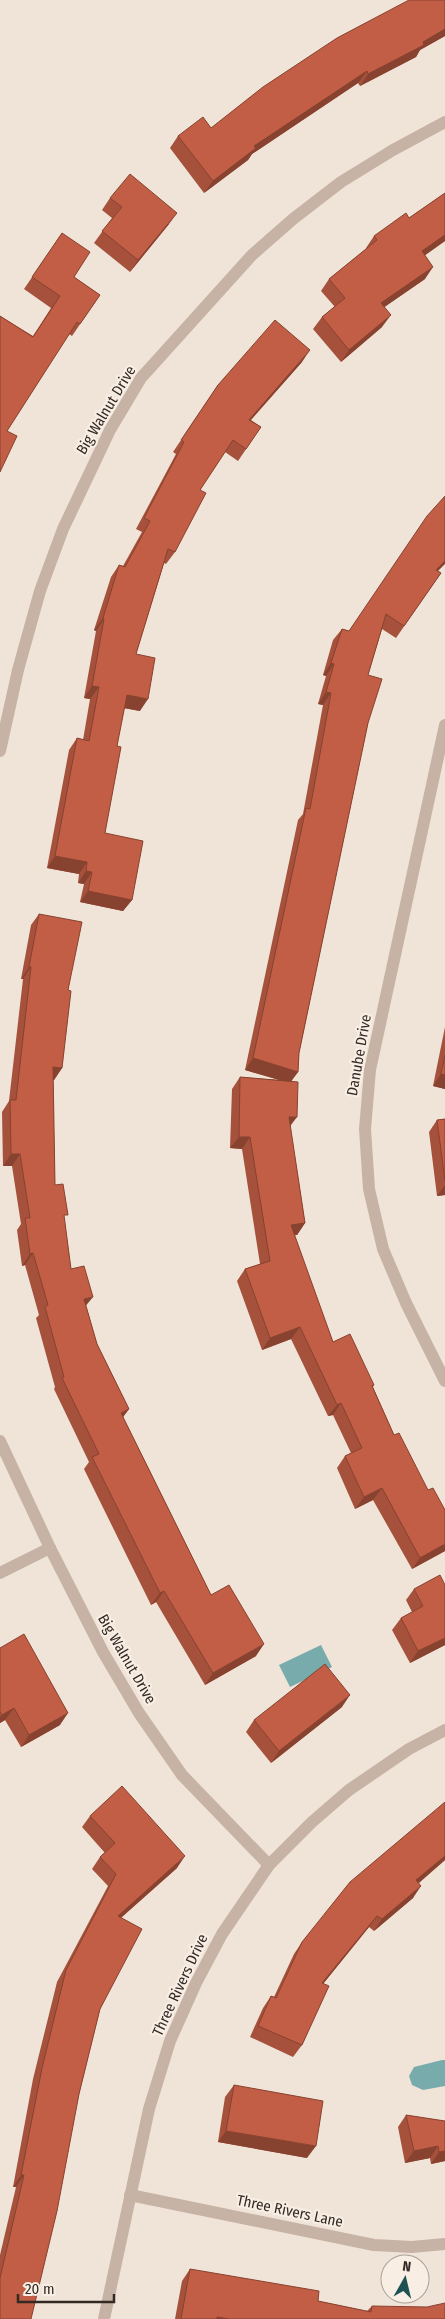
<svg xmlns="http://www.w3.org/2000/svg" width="445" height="2319" font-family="'Fira Sans Condensed',sans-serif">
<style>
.water{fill:#78abac}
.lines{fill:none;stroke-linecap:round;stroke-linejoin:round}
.minor{stroke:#c7b3a5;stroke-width:12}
.wall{fill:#a6513b}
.shaded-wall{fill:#874230}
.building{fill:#c15e45;stroke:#874230}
.labels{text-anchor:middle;stroke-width:4.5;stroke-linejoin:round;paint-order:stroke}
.street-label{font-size:15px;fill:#332a26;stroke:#f8eee4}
</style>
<rect width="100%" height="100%" fill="#f0e4d8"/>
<g class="water">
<path d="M321,1645L332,1667L290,1687L279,1665Z"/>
<path d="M442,2060H445V2086L423,2090L412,2085L409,2076L414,2067Z"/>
</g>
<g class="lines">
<g class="minor">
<path d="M445,725L370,1070L365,1129L369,1189L383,1249L406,1303L445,1381"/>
<path d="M0,751L18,670L40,591L63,529L110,430L141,378L252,255L293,219L341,182L393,150L445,122"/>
<path d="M0,1441L50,1548L103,1652L139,1713L182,1775L269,1865"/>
<path d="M0,1573L50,1548"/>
<path d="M130,2195L374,2245L412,2247L445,2244"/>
<path d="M104,2319L149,2109L170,2041L196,1983L222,1934L269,1865L312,1822L349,1790L409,1749L445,1730"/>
</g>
</g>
<g class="wall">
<path d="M445,0V36L420,50L416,57L360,86L358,83L252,154L248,160L204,193L170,148L178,136L211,128Z"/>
<path d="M445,193V241L425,255V279L384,307L382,327L341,362L313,329L322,317L335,307L321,291L329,279L366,249V248L374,236L409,218Z"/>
<path d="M110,198L169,224L130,272L94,243L112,218L102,210Z"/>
<path d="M62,233L74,277L100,295L72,336L69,334L7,431L0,316L33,336L51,308L24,289Z"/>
<path d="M302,362L251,420L261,427L238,461L225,452L200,490L175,552L166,564L164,563L136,654L140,711L124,708L117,746L105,833L132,900L123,911L80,902L84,884L78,883L79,874L47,868L69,750L77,738L83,740L90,699L84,698L96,631L94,630L111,577L119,565L123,566L142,532L136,529L176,454L173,452L218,385Z"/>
<path d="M438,571L441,573L396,638L382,629L368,675V723L299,1053L298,1072L291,1081L290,1127L305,1223L297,1235H294L333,1342L374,1385L373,1387L445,1551L412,1569L373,1500L355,1509L337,1468L345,1456L351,1453L333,1415L328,1416L291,1339L262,1350L237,1281L245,1269L260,1264L242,1149L230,1148L232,1089L240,1077L279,1080L245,1070L298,820L303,814L323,705L318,704L326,676L323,675L333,640L342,629L349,631Z"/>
<path d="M39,914L68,990L62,1068L54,1080H53L55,1185L64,1220L71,1269L86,1306L97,1344L129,1409L123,1417L211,1595L256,1656L205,1685L156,1602L151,1605L84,1469L89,1462L54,1389L55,1387L36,1318L39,1315L25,1265L22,1266L17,1230L21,1224L12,1166H3L2,1112L9,1101L23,979H21L31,925Z"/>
<path d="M445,1027V1089L433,1086Z"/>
<path d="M445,1119V1195L437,1196L429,1132L437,1120Z"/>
<path d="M414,1589L445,1645L410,1663L392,1630L401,1618L412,1612L406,1600Z"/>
<path d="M0,1648L60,1725L21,1747L5,1720L0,1723Z"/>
<path d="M342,1707L271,1763L246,1732L254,1720Z"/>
<path d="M445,1802V1860L419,1883L413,1898L374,1931L369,1927L323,1984L302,2045L293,2057L250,2037L263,2008L271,1996L274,1997L294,1954L302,1942Z"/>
<path d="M90,1816L177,1868L121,1918L100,2009L79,2094L0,2319V2255L16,2187H13L33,2079L57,1982L108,1886L92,1869L100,1857L105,1853L82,1827Z"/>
<path d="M234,2085L307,2158L218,2142L225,2097Z"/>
<path d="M406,2115L445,2121V2161L431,2164L430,2158L405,2163L398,2127Z"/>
<path d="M190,2269L318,2301L367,2311L372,2306L445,2319H175L182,2281Z"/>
</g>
<g class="shaded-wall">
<path d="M445,29V36L420,50L416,57L360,86L368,74Z"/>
<path d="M367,71L358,83L252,154L248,160L204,193L213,181L254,146Z"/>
<path d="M177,213L169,224L130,272L138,260Z"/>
<path d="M445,235V241L414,263L422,251Z"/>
<path d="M433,267L425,279L373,315L381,303Z"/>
<path d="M391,315L382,327L341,362L349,350Z"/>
<path d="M310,350L302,362L241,431L249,420Z"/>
<path d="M445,561V564L428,581L436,570Z"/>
<path d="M103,618L104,619L96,631L94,630Z"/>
<path d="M331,663L334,664L326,676L323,675Z"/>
<path d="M92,686L99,687L90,699L84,698Z"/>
<path d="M326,692L331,693L323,705L318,704Z"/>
<path d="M127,695L148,699L140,711L118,707Z"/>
<path d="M55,856L87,862L79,874L47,868Z"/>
<path d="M86,871L92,872L84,884L78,883Z"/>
<path d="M88,891L132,900L123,911L80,902Z"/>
<path d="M29,967H31L23,979H21Z"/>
<path d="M253,1058L298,1072L290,1083L245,1070Z"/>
<path d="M53,1067L62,1068L54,1080L44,1079Z"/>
<path d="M441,1074L445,1075V1089L433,1086Z"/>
<path d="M289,1117H297L288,1129Z"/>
<path d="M239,1137H250L242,1149L230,1148Z"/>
<path d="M11,1154H20L12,1166H3Z"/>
<path d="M445,1185V1195L437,1196Z"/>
<path d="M305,1223L297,1235L282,1237L291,1225Z"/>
<path d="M33,1253L25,1265L22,1266L30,1254Z"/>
<path d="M93,1297L84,1308V1299Z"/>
<path d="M300,1327L291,1339L262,1350L270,1338Z"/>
<path d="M341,1403L333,1415L328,1416L337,1405Z"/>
<path d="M129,1409L120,1421L121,1413Z"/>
<path d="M382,1488L373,1500L355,1509L364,1497Z"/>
<path d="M445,1544V1551L412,1569L420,1558Z"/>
<path d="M164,1591L156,1602L151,1605L160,1593Z"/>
<path d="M445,1638V1645L410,1663L418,1651Z"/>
<path d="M264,1644L256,1656L205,1685L213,1673Z"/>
<path d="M350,1695L342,1707L271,1763L279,1751Z"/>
<path d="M14,1708L5,1720L0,1723V1717L2,1715Z"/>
<path d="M68,1713L60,1725L21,1747L29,1735Z"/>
<path d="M185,1856L177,1868L109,1928L118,1916Z"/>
<path d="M445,1856V1860L408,1892L416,1880Z"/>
<path d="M421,1886L413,1898L374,1931L382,1919Z"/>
<path d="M377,1916L369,1927L314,1995L322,1983Z"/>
<path d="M226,2131L316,2146L307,2158L218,2142Z"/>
<path d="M438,2146L430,2158L405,2163L414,2151Z"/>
<path d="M445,2151V2161L431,2164L439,2152Z"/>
<path d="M21,2175H24L16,2187H13Z"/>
<path d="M217,2317L230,2319H215Z"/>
</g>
<g class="building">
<path d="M409,0H445V29L423,42L424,45L368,74L367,71L254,146L256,148L213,181L178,136L203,117L211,128L263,87L337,38Z"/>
<path d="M130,174L177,213L138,260L102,231L122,207L110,198Z"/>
<path d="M445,193V235L422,251L433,267L381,303L391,315L349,350L322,317L345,298L329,279L377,240L374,236L406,213L409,218Z"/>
<path d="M62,233L90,252L74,277L100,295L80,324L77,322L7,431L17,436L0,472V316L33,337L60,296L32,277Z"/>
<path d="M275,320L310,350L249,420L261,427L246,449L233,440L200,490L206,493L175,552L168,549L136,654L155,658L148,699L127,695L117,746L121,747L105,833L143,841L132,900L88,891L92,872L86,871L87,862L55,856L77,738L89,741L99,687L92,686L104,619L103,618L119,565L125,567L150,521L144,518L184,442L181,440L218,385Z"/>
<path d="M445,496V561L436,570L441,573L404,626L386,614L368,675L382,679L368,723L299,1053L298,1072L253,1058L306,808L310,809L331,693L326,692L334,664L331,663L342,629L349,631L427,516Z"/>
<path d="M39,914L82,922L68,990L71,991L62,1068L53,1067L55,1185L63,1184L68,1215H64L71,1269L84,1266L93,1297L84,1299L97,1344L129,1409L121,1413L211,1595L229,1585L264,1644L213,1673L164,1591L160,1593L92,1457L99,1454L62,1378L64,1377L45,1307L48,1305L33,1253L30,1254L25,1218H30L20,1154H11L10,1100H16L31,967H29Z"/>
<path d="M445,1055V1075L441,1074Z"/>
<path d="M240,1077L298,1082L297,1117H289L305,1223L291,1225L333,1342L350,1334L374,1385L372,1386L394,1435L399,1433L428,1490L433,1488L445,1510V1544L420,1558L382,1488L364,1497L345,1456L362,1448L341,1403L337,1405L300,1327L270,1338L245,1269L270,1261L250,1137H239Z"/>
<path d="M445,1119V1181L437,1120Z"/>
<path d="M440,1575L445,1585V1638L418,1651L401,1618L423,1606L414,1589Z"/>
<path d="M24,1634L68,1713L29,1735L14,1708L2,1715L0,1712V1648Z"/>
<path d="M325,1664L350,1695L279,1751L254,1720Z"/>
<path d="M122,1786L185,1856L118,1916L142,1929L100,2009L79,2094L57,2211L31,2319H0V2278L24,2175H21L42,2068L66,1970L116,1874L100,1857L115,1843L90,1816Z"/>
<path d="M445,1802V1856L416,1880L421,1886L382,1919L377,1916L322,1983L329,1986L302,2045L258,2026L271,1996L276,1998L302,1942L350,1882Z"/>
<path d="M234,2085L323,2101L316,2146L226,2131Z"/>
<path d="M406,2115L445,2121V2151L439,2152L438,2146L414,2151Z"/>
<path d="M190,2269L319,2291L318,2301L371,2312L372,2306L427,2307L445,2303V2319H230L217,2317V2319H181Z"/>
</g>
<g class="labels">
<g class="street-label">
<text transform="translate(106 410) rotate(-59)" y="5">Big Walnut Drive</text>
<text transform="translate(359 1055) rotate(-80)" y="5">Danube Drive</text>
<text transform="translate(127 1659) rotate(60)" y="5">Big Walnut Drive</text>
<text transform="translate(180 1985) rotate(-65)" y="5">Three Rivers Drive</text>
<text transform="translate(290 2211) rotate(12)" y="5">Three Rivers Lane</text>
</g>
</g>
<g transform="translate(405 2279) rotate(8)"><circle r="24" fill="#f8eee4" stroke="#a9a098"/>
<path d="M0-4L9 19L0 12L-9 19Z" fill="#1d5153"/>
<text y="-8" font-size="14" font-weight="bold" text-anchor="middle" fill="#332a26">N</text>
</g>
<path d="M18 2294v8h96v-8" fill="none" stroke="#332a26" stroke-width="2.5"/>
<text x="25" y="2294" font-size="15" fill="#332a26" stroke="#f8eee4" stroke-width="4" paint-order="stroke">20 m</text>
</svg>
